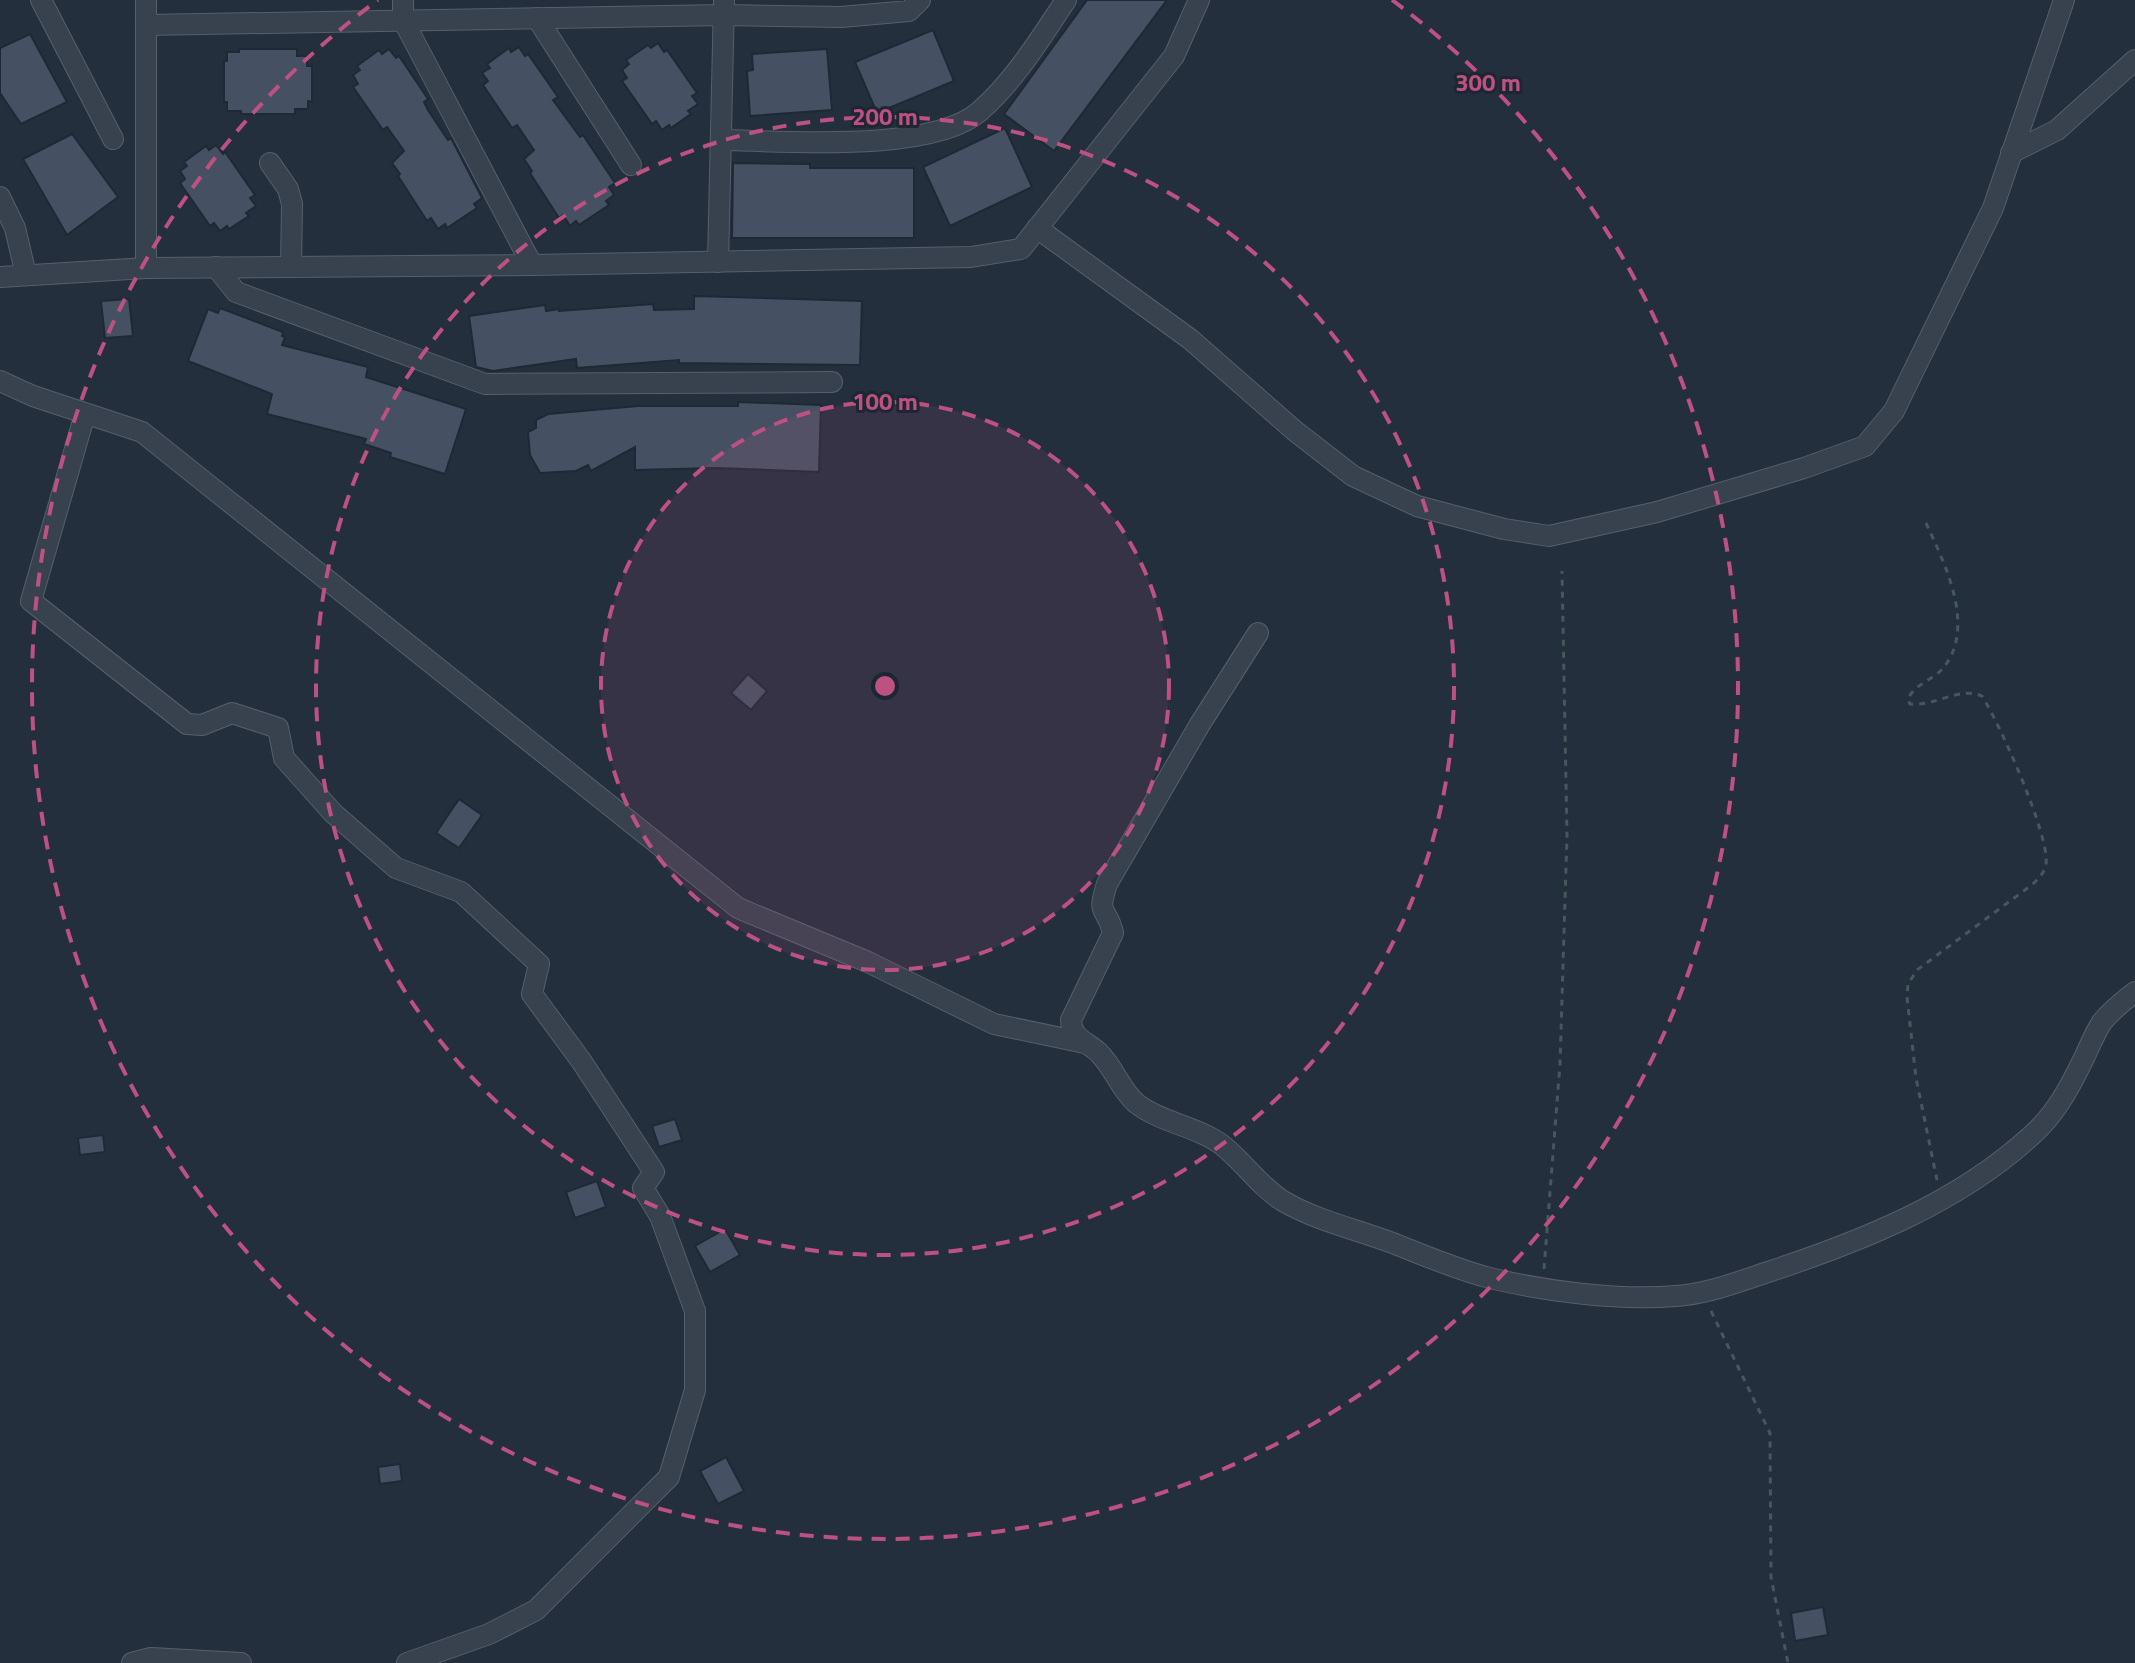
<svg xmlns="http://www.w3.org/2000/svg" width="2135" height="1663" font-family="'Titillium Web',sans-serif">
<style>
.building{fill:#455162;stroke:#1f2835;stroke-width:2}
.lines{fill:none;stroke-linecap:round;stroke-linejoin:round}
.minor-casing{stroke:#565f6c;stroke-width:22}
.path{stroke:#44595c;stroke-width:3;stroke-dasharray:6 6;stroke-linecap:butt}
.minor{stroke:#38414e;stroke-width:20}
.ring{fill:none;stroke:#bd5182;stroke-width:4;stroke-dasharray:14 10}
.centre{fill:#bd5182;stroke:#1d2633;stroke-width:4}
.ring-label{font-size:24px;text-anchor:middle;font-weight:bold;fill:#bd5182;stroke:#1d2633;stroke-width:6;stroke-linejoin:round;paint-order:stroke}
</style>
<rect width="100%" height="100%" fill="#242f3e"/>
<g class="building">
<path d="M1087,0H1167L1054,151L1004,114Z"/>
<path d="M933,30L954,81L877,113L855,62Z"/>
<path d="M30,34L67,102L21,124L0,93V48Z"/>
<path d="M658,43L664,52L667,50L697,93L692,96L698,104L688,111L691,114L671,128L669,125L662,130L656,121L652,124L622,81L627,78L622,70L629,64L626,60L648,45L651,48Z"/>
<path d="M519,47L525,56L528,54L558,97L553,100L580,137L583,135L615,183L609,187L614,195L606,201L609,205L579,225L576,221L570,226L563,215L559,218L530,173L532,171L524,159L534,150L517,125L512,128L483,85L488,81L482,73L490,68L487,64L509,48L511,52Z"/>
<path d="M239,49H297V56H307V66H312V102L308,101V109H295V114H241V111H227V102H224V61H227V52H239Z"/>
<path d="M389,49L396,58L399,56L428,99L424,102L428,110L448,140L451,138L482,198L474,204L477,208L447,228L445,224L438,229L431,218L427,221L398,176L400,174L392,163L404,151L387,127L383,130L353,87L358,84L353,75L360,70L357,66L379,50L382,54Z"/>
<path d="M827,49L832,110L750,116L747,71L753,70L752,54Z"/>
<path d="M1005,128L1032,187L950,226L923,167Z"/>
<path d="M72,134L118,197L67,235L23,159Z"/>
<path d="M216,145L223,154L225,152L255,195L250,198L256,206L246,213L249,216L229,229L227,226L220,231L214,223L210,226L180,183L185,179L180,171L187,166L184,162L206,146L209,150Z"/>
<path d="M733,163L810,164V168H914V238H732Z"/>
<path d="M694,296L862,301L860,365L679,363V360L577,368L576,359L493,371L476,367L469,316L545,305L546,311L559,309V311L653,304L654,310L694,309Z"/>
<path d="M129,299L133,336L105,338L101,301Z"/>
<path d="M220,308L283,332L282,336L285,337L282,345L368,367L366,377L466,409L445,474L390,457L391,453L364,444L366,439L267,414L272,394L188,361L208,309L218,313Z"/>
<path d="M738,402L821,405L819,472L716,468L635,470V447L591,471L588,465L576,471L540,473L530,455L528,432L536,428V420L548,414L638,406H738Z"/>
<path d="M748,674L767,691L751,710L731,693Z"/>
<path d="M459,799L482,815L459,848L436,833Z"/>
<path d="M675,1119L682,1140L659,1147L652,1126Z"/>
<path d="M103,1135L105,1152L80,1155L78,1138Z"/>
<path d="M597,1181L606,1207L575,1218L566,1192Z"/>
<path d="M725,1229L740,1255L710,1272L695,1246Z"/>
<path d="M726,1457L744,1491L718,1504L700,1471Z"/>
<path d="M400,1464L402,1481L380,1484L378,1467Z"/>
<path d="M1823,1607L1828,1635L1795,1641L1791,1613Z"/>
</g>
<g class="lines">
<defs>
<g id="minor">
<path d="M41,0L113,139"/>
<path d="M146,0V25L725,15L841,17L909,11L920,0"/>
<path d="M403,0V20L532,265"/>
<path d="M537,18L631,165"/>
<path d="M722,140C785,141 933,153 980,111C1015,80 1040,39 1066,0"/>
<path d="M2011,153L2057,130L2135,60"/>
<path d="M270,163L288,189L292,204L291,267"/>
<path d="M0,197L15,228L26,275"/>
<path d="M1037,228L1190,339L1295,431L1353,476L1417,506L1504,529L1549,536L1657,512L1804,468L1865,446L1894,411L1993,208L2064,0"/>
<path d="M718,262L724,0"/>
<path d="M216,267L236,292L485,384L832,382"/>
<path d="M146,268V25"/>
<path d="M0,277L146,268L532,265L971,257L1021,249L1174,56L1199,0"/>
<path d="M0,381L33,396L142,432L738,908L868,962L994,1024L1085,1043"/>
<path d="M85,414L31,601L187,724L202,725L232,713L278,728L284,758L333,813L396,868L461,892L539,964L532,994L582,1062L654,1172L643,1188L660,1216L695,1311V1390L669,1477L536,1610L489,1634L407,1663"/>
<path d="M1258,633L1200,724L1107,884C1096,917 1107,906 1113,933L1071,1020C1071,1038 1087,1042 1098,1052C1114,1067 1120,1089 1136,1103C1161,1123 1197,1126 1222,1145C1244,1162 1259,1186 1283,1201C1315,1220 1355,1229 1390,1242C1421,1254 1453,1268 1486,1277C1542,1291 1618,1301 1676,1296C1707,1294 1738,1282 1768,1272C1862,1241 1958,1203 2032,1135C2056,1114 2071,1085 2085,1056C2090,1045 2095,1033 2102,1022C2112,1010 2123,1001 2135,992"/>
<path d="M132,1663L151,1658L241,1663"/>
</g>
</defs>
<use href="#minor" class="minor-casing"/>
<g class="path">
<path d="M1926,523C1945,564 1976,626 1944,667C1934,680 1912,685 1908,700L1910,704C1934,707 1960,686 1982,696C1999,722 2050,836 2046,864C2045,872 2039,878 2033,884L1917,970L1908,984L1907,997L1916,1078L1937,1180"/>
<path d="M1544,1269L1560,1064L1567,835L1562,571"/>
<path d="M1711,1311L1770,1433L1771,1577L1788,1663"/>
</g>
<use href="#minor" class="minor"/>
</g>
<circle cx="885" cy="686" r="284" fill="#bd5182" fill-opacity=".12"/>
<g class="ring">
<circle cx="885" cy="686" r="284"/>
<circle cx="885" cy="686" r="569"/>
<path d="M1392 0A853 853 0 1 1 378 0"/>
</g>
<circle cx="885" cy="686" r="12" class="centre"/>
<g class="ring-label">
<text x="1488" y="91">300 m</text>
<text x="885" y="125">200 m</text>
<text x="885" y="410">100 m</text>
</g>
</svg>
